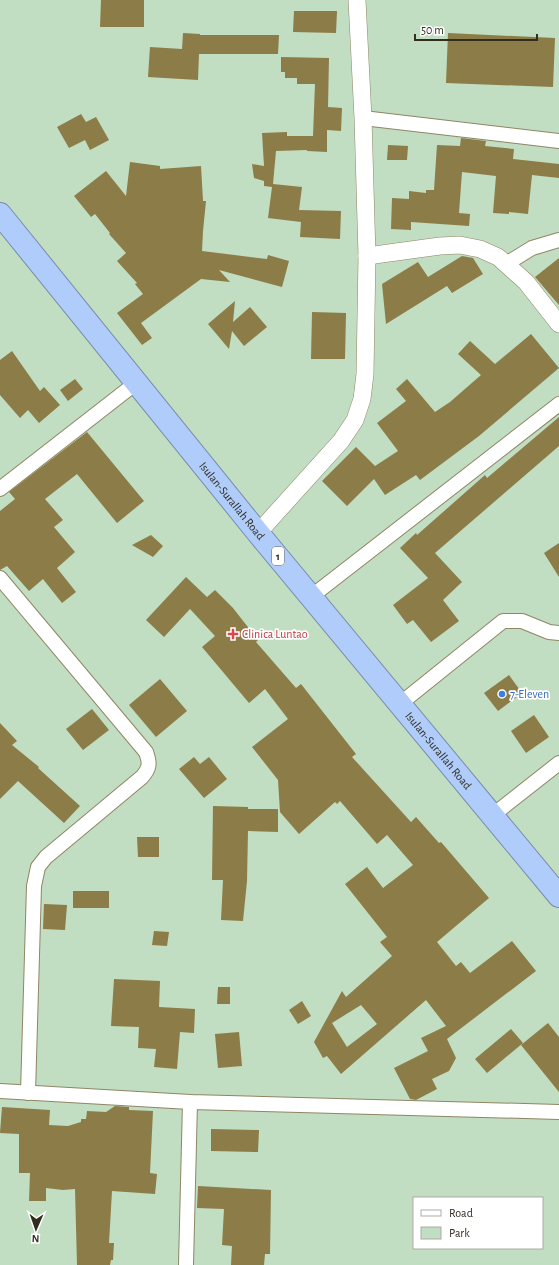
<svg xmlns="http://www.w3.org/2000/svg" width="559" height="1265" font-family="'Alegreya Sans',sans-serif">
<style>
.green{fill:#c1ddc2;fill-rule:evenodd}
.building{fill:#8c7c47;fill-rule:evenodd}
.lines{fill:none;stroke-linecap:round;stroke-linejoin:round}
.minor-casing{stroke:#8f8665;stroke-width:16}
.tertiary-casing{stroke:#8f8665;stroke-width:18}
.trunk-casing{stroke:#778cac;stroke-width:24}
.minor{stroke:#fff;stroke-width:14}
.tertiary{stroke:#fff;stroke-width:17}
.trunk{stroke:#b0ccfa;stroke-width:22}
.health-dot{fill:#e0444e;stroke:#fff;stroke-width:1.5}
.shop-dot{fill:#3f7fe0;stroke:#fff;stroke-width:1.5}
.labels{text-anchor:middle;stroke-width:3.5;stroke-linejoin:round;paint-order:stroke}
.shield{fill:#fff;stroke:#6f6c62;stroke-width:1}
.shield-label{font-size:11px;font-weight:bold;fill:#312d1f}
.street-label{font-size:12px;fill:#312d1f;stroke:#fff}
.health-label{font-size:12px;fill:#be3a42;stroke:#fff;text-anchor:start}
.shop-label{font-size:12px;fill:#366cbe;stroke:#fff;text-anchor:start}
</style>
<rect width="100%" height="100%" fill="#f9eecb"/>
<path class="green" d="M0,0H559V1265H0ZM414,1198H542V1248H414Z"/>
<g class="building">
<path d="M101,0H144V27H100Z"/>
<path d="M294,11H337L336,33L293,32Z"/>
<path d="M183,33L200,34V35H279L278,54H199L198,80L148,77L150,47L182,49Z"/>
<path d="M448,33L555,38L553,87L446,83Z"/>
<path d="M281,57L329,58L328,107L342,108L341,131L327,130V152L307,151V150L276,151L273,184L302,187L299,210L341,211L340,239L300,237L301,222L268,218L272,187L264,186V181L254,178L252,164L264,166L262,133L287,132V136H313L315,84H297V78H285V72H281Z"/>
<path d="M81,114L86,122L96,117L109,140L90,150L85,140L69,148L57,127Z"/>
<path d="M461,138L486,141L485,146L514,149L513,159L559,164V178L532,175L528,214L509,212V214L493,213L496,176L462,172L459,213L470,214L469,226L411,222V230L391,229L392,198L409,199V191L426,193V190H434L437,145L460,146Z"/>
<path d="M388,145L408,146L407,160H387Z"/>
<path d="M130,162L160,166V169L201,166L203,201H206L203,231L202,251L267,259L268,255L289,261L282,287L219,270L230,282L201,279L141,323L152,338L142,345L117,313L143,294L135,284L137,283L117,261L126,253L109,234L110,233L95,214L91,217L74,196L106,171L126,196Z"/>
<path d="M462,256L473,258L483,274L452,293L447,286L386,324L382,284L418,262L428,277Z"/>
<path d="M559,258V305L535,277Z"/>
<path d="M235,301L233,322L250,307L267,327L244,346L232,331L229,349L208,324Z"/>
<path d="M312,312L346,313L345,359H311Z"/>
<path d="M531,334L559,368L479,436L420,480L416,475L385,495L374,479L347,506L322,481L356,447L375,466L398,451L377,423L406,401L396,389L407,379L435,412L450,402L481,375L458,354L470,341L495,364Z"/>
<path d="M12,351L40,391L44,387L60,405L39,423L28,410L20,418L0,395V360Z"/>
<path d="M75,379L83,389L68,401L60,390Z"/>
<path d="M559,417V446L435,553L462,582L443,600L459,621L431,642L413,620L407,624L393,605L428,578L400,548L416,533L417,535L485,475L487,478Z"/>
<path d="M87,432L144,501L117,523L77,474L45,499L63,520L54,527L75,552L57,568L76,592L62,603L43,579L29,591L7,566L0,570V511L15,499L9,492Z"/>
<path d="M151,535L163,546L153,557L132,545Z"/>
<path d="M559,543V577L544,553Z"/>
<path d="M186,577L207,597L215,590L233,608L258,640L256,642L296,688L301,684L356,754L352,757L411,822L416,817L439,843L441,842L489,898L437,942L456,966L461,962L470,973L512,941L536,971L447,1039L456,1058L449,1071L432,1079L437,1089L416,1100L410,1099L394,1068L428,1051L421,1038L446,1026L426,1000L341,1074L327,1056L323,1058L314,1042L342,991L346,997L392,956L380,942L387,937L345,884L367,867L383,888L413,865L387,835L377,844L340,801L337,804L335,802L299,834L280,812L278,780L252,747L288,719L265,689L249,703L202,647L215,636L190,609L164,637L146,620ZM361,1005L377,1024L347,1047L332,1023Z"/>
<path d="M509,675L522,693L498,711L484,693Z"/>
<path d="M160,679L187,711L156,737L129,705Z"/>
<path d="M92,709L109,730L83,750L66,729Z"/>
<path d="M534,715L549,737L526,753L511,731Z"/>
<path d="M0,723L17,741L12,745L39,767L38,768L80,806L64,823L18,781L0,799Z"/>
<path d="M194,757L200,764L209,757L227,779L204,798L179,769Z"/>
<path d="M213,806L248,807V809H278V832L248,831L247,881L243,921L221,920L223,880H212Z"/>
<path d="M137,837H159V857H138Z"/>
<rect x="73" y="891" width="36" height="17"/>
<path d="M44,904L67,905L65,930L43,929Z"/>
<path d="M154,931L169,932L167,946L152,945Z"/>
<path d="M114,979L160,981L159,1007L195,1009L194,1033L180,1032L177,1069L154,1067L156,1049L138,1048L139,1027L111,1026Z"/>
<path d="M218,987H230V1004H217Z"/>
<path d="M302,1001L311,1016L298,1024L289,1010Z"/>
<path d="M548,1023L559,1037V1092L521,1045Z"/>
<path d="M511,1029L523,1043L487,1073L475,1059Z"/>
<path d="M239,1032L242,1066L218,1068L215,1034Z"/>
<path d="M115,1106L129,1107V1110L153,1111L150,1173L157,1174L155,1194L112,1191L109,1243H114L113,1260H111L110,1265H77L75,1189L63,1190L46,1188V1201H29L30,1173H19V1134L0,1133L2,1107L50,1110L49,1125L68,1126L81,1122V1119H86L87,1111L106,1112Z"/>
<path d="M211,1129L259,1130L258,1152L211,1151Z"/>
<path d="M198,1186L271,1190L270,1254H265L264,1265H231L232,1246L222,1245L224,1209L197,1208Z"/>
</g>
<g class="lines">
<defs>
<g id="minor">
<path d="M363,118L559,141"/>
<path d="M506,264L532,248L559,240"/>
<path d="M0,489L136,383"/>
<path d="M0,578L146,752C150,763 150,768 142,777L46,857L38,867L34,886L28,1093"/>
<path d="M312,596L559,404"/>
<path d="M401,703L503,621H522L549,632L559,633"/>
<path d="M493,815L559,763"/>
<path d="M0,1091L190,1102L559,1112"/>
<path d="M186,1265L190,1102"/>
</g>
<g id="tertiary">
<path d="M367,256L440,246L460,245L480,249L498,257L526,282L559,324"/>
<path d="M258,533L341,441L355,420L362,399L365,374L367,256L363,118L357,0"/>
</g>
<g id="trunk">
<path id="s1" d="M0,214L258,533L559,896"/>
</g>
</defs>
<use href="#minor" class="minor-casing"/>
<use href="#tertiary" class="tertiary-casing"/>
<use href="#trunk" class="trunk-casing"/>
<use href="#minor" class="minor"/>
<use href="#tertiary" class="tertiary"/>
<use href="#trunk" class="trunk"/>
</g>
<path class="health-dot" d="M231 628h4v4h4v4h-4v4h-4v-4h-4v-4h4z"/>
<circle class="shop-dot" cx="502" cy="694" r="4"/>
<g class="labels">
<rect class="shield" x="272" y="547" width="12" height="18" rx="3"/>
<g class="shield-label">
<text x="278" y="560">1</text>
</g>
<g class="street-label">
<text dy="4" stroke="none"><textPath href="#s1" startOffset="369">Isulan-Surallah Road</textPath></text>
<text dy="4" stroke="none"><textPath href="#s1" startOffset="693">Isulan-Surallah Road</textPath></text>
</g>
<g class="health-label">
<text x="242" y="638">Clinica Luntao</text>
</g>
<g class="shop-label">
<text x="510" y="698">7-Eleven</text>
</g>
</g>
<rect x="413" y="1197" width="130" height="52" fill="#ffffff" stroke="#adaba5"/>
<rect x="421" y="1210" width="20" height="6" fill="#ffffff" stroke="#adaba5"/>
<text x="449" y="1217" font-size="12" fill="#312d1f">Road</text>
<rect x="421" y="1227" width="20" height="12" fill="#c1ddc2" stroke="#adaba5"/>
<text x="449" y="1237" font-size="12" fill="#312d1f">Park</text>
<g transform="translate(36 1229) rotate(182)" stroke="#ffffff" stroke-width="3" paint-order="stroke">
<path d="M0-3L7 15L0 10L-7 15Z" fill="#312d1f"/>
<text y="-6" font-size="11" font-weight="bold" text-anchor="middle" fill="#312d1f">N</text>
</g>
<path d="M415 34v6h122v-6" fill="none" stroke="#312d1f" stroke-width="2"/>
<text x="421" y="34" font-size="12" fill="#312d1f" stroke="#ffffff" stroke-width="3" paint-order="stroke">50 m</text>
</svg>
